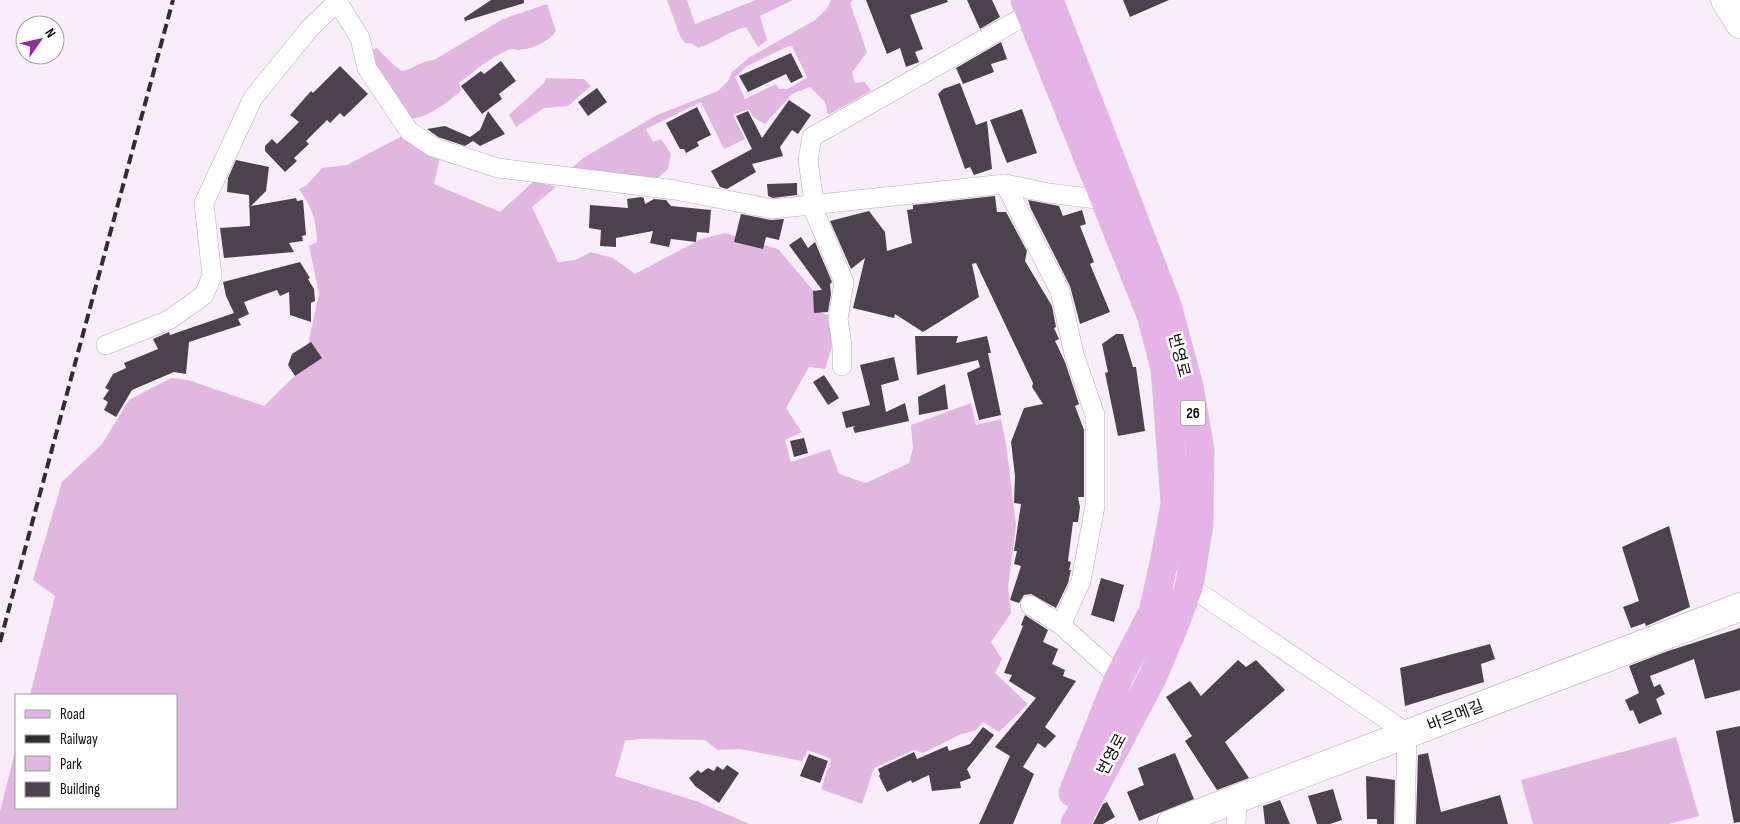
<svg xmlns="http://www.w3.org/2000/svg" width="1740" height="824" font-family="'Sofia Sans Condensed','Noto Sans KR',sans-serif">
<style>
.green{fill:#e1b7e2;fill-rule:evenodd}
.building{fill:#4c424d}
.lines{fill:none;stroke-linecap:round;stroke-linejoin:round}
.street-casing{stroke:#b7aab7;stroke-width:20}
.secondary-casing{stroke:#b7aab7;stroke-width:29}
.primary-casing{stroke:#d4d3d4;stroke-width:29}
.street{stroke:#fff;stroke-width:19}
.secondary{stroke:#fff;stroke-width:28}
.primary{stroke:#e5b3e7;stroke-width:28}
.rail{stroke:#322c32;stroke-width:4;stroke-dasharray:10 5;stroke-linecap:butt}
.labels{text-anchor:middle;stroke-width:5;stroke-linejoin:round;paint-order:stroke}
.shield{fill:#fff;stroke:#565456;stroke-width:1}
.shield-label{font-size:15px;font-weight:bold;fill:#0e0a0e}
.street-label{font-size:16px;fill:#0e0a0e;stroke:#fff}
</style>
<rect width="100%" height="100%" fill="#faedfa"/>
<g class="green">
<path d="M667,0H687L695,24L756,0H793L760,16L767,40L758,47L746,27C729,31 715,43 698,48L691,43H685L680,36Z"/>
<path d="M831,0H853L850,3L867,52L852,73L855,83L865,82L871,91L828,115L825,102L810,87L792,94L765,124L753,117L749,109L733,115L745,139L724,149L701,102L646,129L653,142L661,139L671,154L668,169L658,178L570,170L583,158L657,115L718,91L728,81L732,72L750,57L815,20L826,10ZM789,46H792L807,77L805,79L788,89H779L776,84L745,99L735,77L747,66Z"/>
<path d="M547,4L556,31C549,42 532,49 519,50C514,50 512,48 508,50C490,58 474,71 459,83L461,91C446,103 430,117 410,119L377,73L372,50L377,48L394,65L402,71C414,69 422,60 434,60L503,19Z"/>
<path d="M546,78L584,79L591,86L568,106L544,108L516,127L509,115L544,83Z"/>
<path d="M402,136L440,158L434,184L500,212L534,181L556,187L532,207L558,262L575,260L591,252L613,258L635,274L701,239L725,233L778,249L818,296L819,312L830,316L832,347L825,369L809,367L786,408L802,432L785,440L791,462L830,449L839,474L866,483L909,463L913,448L911,425L971,403L976,425L1001,419L1006,444L1016,525L1008,587L1011,613L991,642L1002,659L995,673L1028,704L999,732L983,722L976,730L959,735L923,753L914,750L874,768L862,804L821,789L831,759L808,750L802,761L740,749L718,750L705,740L639,739L625,741L615,776L696,801L749,824H0V811L16,748V808H176V695H30L55,596L33,580L62,482L102,444L129,400L171,378L188,380L264,406L303,368L319,293L309,246L317,242C316,218 312,208 299,189L306,186L322,168L347,165Z"/>
<path d="M1676,737L1699,816L1669,824H1533L1521,780Z"/>
</g>
<g class="building">
<path d="M491,0H524V3L465,21L464,18Z"/>
<path d="M866,0H947L948,2L910,15L923,49L915,52L919,62L906,67L900,48L887,54Z"/>
<path d="M967,0H992L1000,17L980,29Z"/>
<path d="M1123,0H1169L1130,17Z"/>
<path d="M1001,42L1007,59L991,64L994,72L963,84L956,68Z"/>
<path d="M791,53L803,77L791,83L786,74L748,92L739,76Z"/>
<path d="M501,61L516,81L499,94L502,99L482,114L461,86L481,71L484,74Z"/>
<path d="M340,66L368,94L344,117L340,113L330,123L327,120L306,141L309,144L294,158L297,161L285,172L265,151V146L272,139L277,144L299,122L290,115L311,91L313,93Z"/>
<path d="M960,83L976,125L987,121L992,169L974,175L970,167L965,169L938,94L943,89Z"/>
<path d="M597,88L607,102L588,116L578,102Z"/>
<path d="M789,100L811,115L798,134L792,130L780,147L783,156L752,164L756,172L727,189L720,187L711,171L752,149L736,116L748,111L762,138Z"/>
<path d="M697,107L711,135L697,142L699,146L686,153L684,149H680L666,123Z"/>
<path d="M1022,109L1037,153L1007,163L990,120Z"/>
<path d="M488,111L505,134L480,146L473,141L465,146L438,137L427,129L445,126L470,137L480,130Z"/>
<path d="M236,160L269,167L266,191L251,206L296,198L297,201L303,200L306,235L302,236L303,241L289,243L294,252L224,258L220,228L250,226L249,195L227,192L228,178Z"/>
<path d="M797,183V195L773,198L768,196L767,184Z"/>
<path d="M995,196L997,212H1006L1027,251L1025,261L1052,306L1056,327L1054,328L1059,339L1055,341L1065,362L1079,404L1075,406L1084,430V497H1078L1080,507L1078,522H1073L1068,561L1071,562L1069,570H1071L1068,583L1056,608L1031,594L1024,595L1019,603L1010,600L1021,566L1014,564L1017,551H1014L1021,504L1014,503L1015,476L1011,442L1024,408L1043,404L1032,387L1033,383L976,263L972,264L979,297L923,332L895,314L894,318L853,308L865,258L851,269L830,221L869,211L885,232L887,251L912,243L907,210L913,209V205Z"/>
<path d="M641,197L644,198L645,204L654,199L666,200L671,206L711,210L709,233L697,232L696,242L671,239L669,247L650,243L653,231L616,238V247L600,246L601,230L589,228L590,205L628,208L627,199Z"/>
<path d="M1028,200L1059,206L1063,216L1082,210L1086,224L1080,226L1094,262L1090,264L1110,312L1080,324L1070,286L1031,209Z"/>
<path d="M741,214L771,220L784,219L779,240L766,237L763,249L734,242Z"/>
<path d="M801,237L808,248L815,242L832,282L830,284L831,294L828,312L814,313L813,291L822,290L789,245Z"/>
<path d="M300,262L310,278L308,279L314,289L315,301L311,303V322L290,315L289,292L280,296L277,290L244,302L249,314L238,319L241,325L189,342L186,374L174,372L132,390L116,417L104,410L108,402L103,399L109,390L105,388L113,374L126,368L124,363L158,349L153,339L169,332L170,335L234,313L226,296L223,282Z"/>
<path d="M1116,334H1123L1133,367H1136L1145,431L1118,436L1105,373L1108,372L1102,344Z"/>
<path d="M915,336H958L956,343L987,336L991,353H988L1001,415L979,420L967,373L980,367L978,360L917,375Z"/>
<path d="M311,342L322,358L295,376L288,365L292,354Z"/>
<path d="M894,357L899,380L881,385L886,412L905,403L909,421L855,433L853,428L855,426L846,428L842,412L870,405L860,365Z"/>
<path d="M824,375L839,398L828,405L813,382Z"/>
<path d="M945,384L948,409L919,415L918,397Z"/>
<path d="M804,438L808,453L794,457L790,441Z"/>
<path d="M1669,526L1690,607L1646,626L1645,623L1631,628L1623,607L1639,601L1622,547Z"/>
<path d="M1101,578L1124,585L1114,622L1091,615Z"/>
<path d="M1025,615L1048,630L1043,642L1058,649L1052,664L1065,670L1063,676L1076,681L1045,727L1056,736L1045,748L1038,743L1023,767L1034,774L1013,824H979L1010,756L995,747L1036,698L1009,681L1012,675L1004,673L1023,626L1021,625Z"/>
<path d="M1740,628V690L1705,699L1694,659L1650,676L1654,687L1660,684L1665,694L1656,699L1662,714L1639,724L1633,710L1630,711L1625,700L1639,693L1629,666L1668,651Z"/>
<path d="M1490,644L1495,659L1481,664L1484,682L1405,706L1400,668Z"/>
<path d="M1238,660L1246,667L1256,660L1285,690L1225,742L1249,778L1217,790L1185,741L1192,736L1166,697L1190,681L1201,696Z"/>
<path d="M1740,726V822L1734,823L1716,731Z"/>
<path d="M983,727L994,735L967,769L971,778L960,782L961,788L932,791L929,775L912,783L911,780L887,792L879,776L880,774L878,769L914,752L917,759L947,746L949,751L970,744Z"/>
<path d="M1175,753L1194,799L1139,821L1127,792L1144,785L1138,768Z"/>
<path d="M1428,753L1441,812L1500,795L1508,824H1416L1418,755Z"/>
<path d="M809,754L828,761L820,783L800,776Z"/>
<path d="M727,765L739,773L719,803L695,786L689,778L698,770L701,773L708,768L714,771L717,766L723,770Z"/>
<path d="M1366,776L1395,780L1394,824H1377V819H1367Z"/>
<path d="M1333,789L1342,820L1330,824H1317L1308,796Z"/>
<path d="M1280,800L1290,824H1265L1263,806Z"/>
<path d="M1107,802L1115,817L1103,824H1093L1103,804Z"/>
</g>
<g class="lines">
<defs>
<g id="street">
<path d="M337,1L360,38L367,68L409,131L433,147L498,168L675,190L773,209L1005,184L1048,193L1105,200"/>
<path d="M1005,184L1060,291L1074,354L1095,415V506L1081,581L1061,625"/>
<path d="M106,345L169,320L204,295L212,276L204,203L253,98L310,28L339,0"/>
<path d="M842,366V346L838,319L844,282L812,206L813,195L808,160L812,137L1030,13"/>
<path d="M1161,575L1189,586L1407,733L1405,824"/>
<path d="M1030,605L1061,625L1119,677"/>
<path d="M1236,824L1237,799"/>
</g>
<g id="secondary">
<path d="M1725,0L1740,24"/>
<path d="M1171,824L1740,607"/>
</g>
<g id="primary">
<path d="M1025,0L1151,315L1165,369L1175,504L1165,558L1153,612L1119,677L1073,793"/>
<path d="M1049,0L1167,305L1189,386L1200,449L1199,525L1189,586L1176,621L1153,676L1075,824"/>
</g>
</defs>
<use href="#street" class="street-casing"/>
<use href="#secondary" class="secondary-casing"/>
<use href="#primary" class="primary-casing"/>
<use href="#street" class="street"/>
<use href="#secondary" class="secondary"/>
<use href="#primary" class="primary"/>
<path class="rail" d="M0,642L173,0"/>
</g>
<g class="labels">
<rect class="shield" x="1180.5" y="400.5" width="25" height="25" rx="4"/>
<g class="shield-label">
<text x="1193" y="418">26</text>
</g>
<g class="street-label">
<text transform="translate(1180 355) rotate(75)" y="6">번영로</text>
<text transform="translate(1455 715) rotate(-21)" y="6">바르메길</text>
<text transform="translate(1111 754) rotate(-62)" y="6">번영로</text>
</g>
</g>
<rect x="15" y="694" width="162" height="115" fill="#ffffff" stroke="#9f9d9f"/>
<rect x="25" y="710" width="25" height="8" fill="#e5b3e7" stroke="#9f9d9f"/>
<text x="60" y="719" font-size="15" fill="#0e0a0e">Road</text>
<rect x="25" y="735" width="25" height="8" fill="#322c32" stroke="#9f9d9f"/>
<text x="60" y="744" font-size="15" fill="#0e0a0e">Railway</text>
<rect x="25" y="756" width="25" height="15" fill="#e1b7e2" stroke="#9f9d9f"/>
<text x="60" y="769" font-size="15" fill="#0e0a0e">Park</text>
<rect x="25" y="782" width="25" height="15" fill="#4c424d" stroke="#9f9d9f"/>
<text x="60" y="794" font-size="15" fill="#0e0a0e">Building</text>
<g transform="translate(40 40) rotate(56)"><circle r="24" fill="#ffffff" stroke="#9f9d9f"/>
<path d="M0-4L9 19L0 12L-9 19Z" fill="#902e96"/>
<text y="-8" font-size="14" font-weight="bold" text-anchor="middle" fill="#0e0a0e">N</text>
</g>
</svg>
